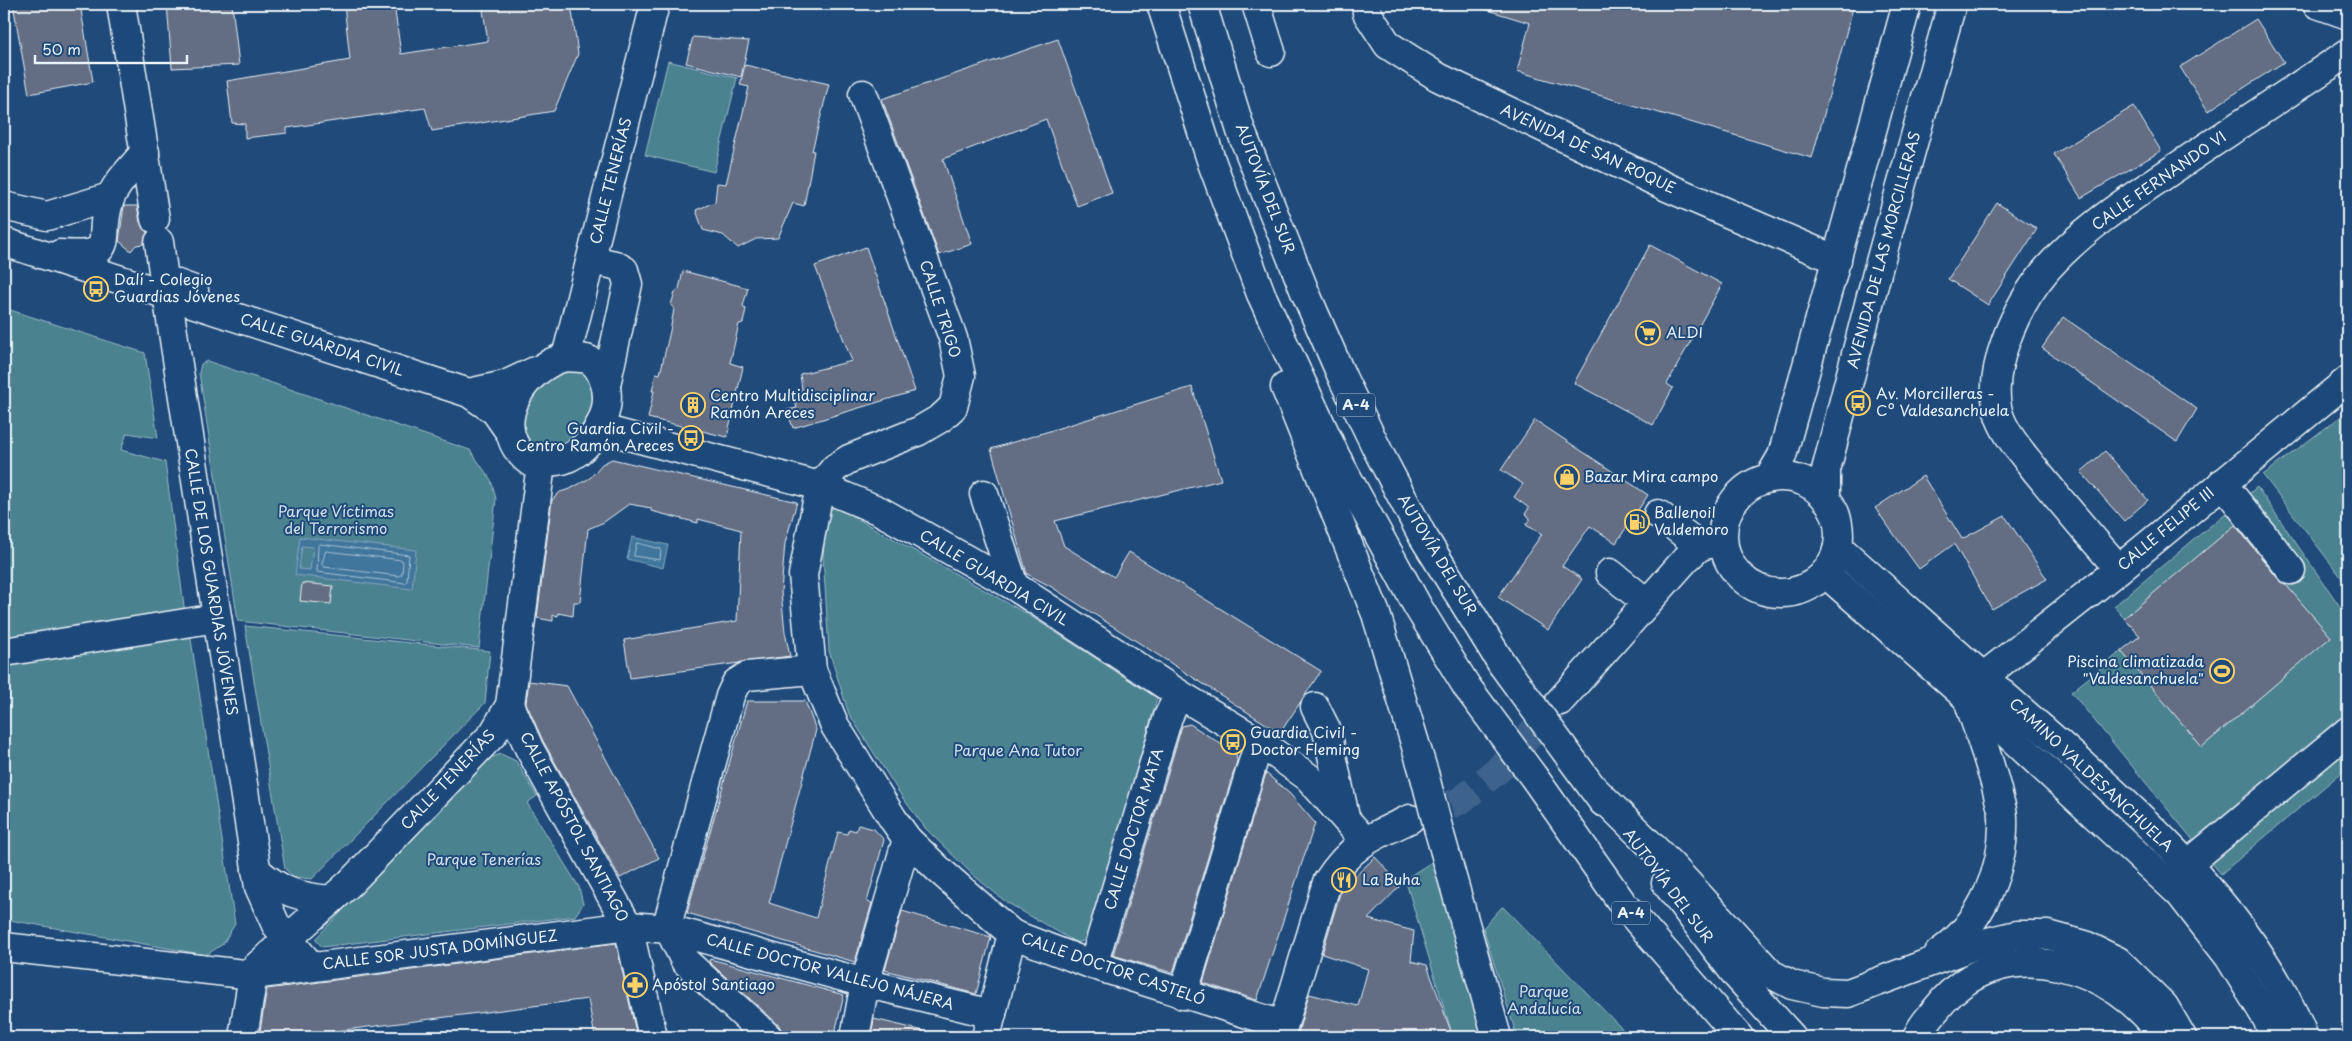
<svg xmlns="http://www.w3.org/2000/svg" width="2352" height="1041" font-family="'Playpen Sans',sans-serif">
<style>
.green{fill:#4c8290;stroke:#9abac4}
.water{fill:#40769c;stroke:#83a7c1;fill-rule:evenodd}
.lines{fill:none;stroke-linecap:round;stroke-linejoin:round}
.shore{stroke:#a5c0d3;stroke-width:1}
.building{fill:#646d83;stroke:#e8f1f8}
.minor-tunnel{stroke:#3d638d;stroke-width:28;stroke-dasharray:28 14;stroke-linecap:butt}
.minor-casing{stroke:#e8f1f8;stroke-width:31}
.highway-casing{stroke:#e8f1f8;stroke-width:31}
.minor{stroke:#1f4a7a;stroke-width:28}
.highway{stroke:#1f4a7a;stroke-width:28}
.highway-bridge-casing{stroke:#e8f1f8;stroke-width:31;stroke-linecap:butt}
.highway-bridge{stroke:#1f4a7a;stroke-width:28}
.labels{text-anchor:middle;stroke-width:4;stroke-linejoin:round;paint-order:stroke}
.shield{fill:#1f4a7a;stroke:#acbfd2;stroke-width:1}
.shield-label{font-size:14px;font-weight:bold;fill:#e8f1f8}
.street-label{font-size:15px;fill:#e8f1f8;stroke:#1f4a7a}
.poi-label{font-size:15px;fill:#e8f1f8;stroke:#1f4a7a;text-anchor:start}
.park-label{font-size:15px;fill:#d1e0e8;stroke:#1f4a7a}
</style>
<rect width="100%" height="100%" fill="#1f4a7a"/>
<filter id="ink" filterUnits="userSpaceOnUse"><feTurbulence type="fractalNoise" baseFrequency=".02" numOctaves="2"/><feDisplacementMap in="SourceGraphic" scale="10" xChannelSelector="R" yChannelSelector="G"/><feConvolveMatrix kernelMatrix="1 2 1 2 8 2 1 2 1" color-interpolation-filters="sRGB"/></filter>
<g filter="url(#ink)">
<g class="green">
<path d="M668,61L737,78L714,172L645,155Z"/>
<path d="M4,308L145,353L158,438L127,433L121,450L165,462L185,614L4,641Z"/>
<path d="M207,361L470,450L491,480L496,499L479,648L238,621L199,373L201,364Z"/>
<path d="M582,368L597,393L586,428L562,451L533,452L519,425L524,404L554,372Z"/>
<path d="M2348,411V586L2263,475Z"/>
<path d="M2257,487L2348,618V767L2221,874L2071,692L2140,636L2114,606Z"/>
<path d="M835,506L1027,614L1157,698L1088,939L1077,943L1006,902L972,874L926,829L902,797L849,714L829,651L826,602L823,557L826,520L828,512Z"/>
<path d="M245,626L490,651L485,703L312,879L294,877L285,869Z"/>
<path d="M190,633L235,924L223,944L206,955L4,919V663Z"/>
<path d="M501,754L516,761L537,796L527,803L579,887L583,904L575,916L322,947L315,939L490,758Z"/>
<path d="M1438,858L1492,1037H1453L1405,879Z"/>
<path d="M1502,907H1503L1630,1037H1517L1483,928Z"/>
</g>
<g class="water">
<path d="M300,537L416,550L412,589L295,575ZM302,546L313,547L310,570L299,569Z"/>
<path d="M632,537L668,545L663,568L627,559Z"/>
</g>
<g class="lines">
<g class="shore">
<path d="M637,543L661,549L660,560L634,556Z"/>
<path d="M320,544L409,555L407,581L405,583L317,572L318,546Z"/>
<path d="M326,551L402,560L403,562L402,574L399,576L324,567L322,564Z"/>
</g>
</g>
<g class="building">
<path d="M13,4H80L93,82L29,94Z"/>
<path d="M167,4H232L239,65L172,68Z"/>
<path d="M344,4H394L401,54L488,41L482,4H571L578,54L554,111L432,131L425,108L287,128V133L245,138V124L232,123L227,81L350,60Z"/>
<path d="M1481,4H1854L1812,158L1517,71L1530,23L1481,8Z"/>
<path d="M2256,19L2284,62L2208,111L2180,67Z"/>
<path d="M693,37L749,41L741,77L686,63Z"/>
<path d="M1058,39L1112,193L1077,206L1046,119L943,159L972,244L939,255L882,99Z"/>
<path d="M745,65L829,84L812,151H814L804,206L793,203L778,238L756,239L738,248L723,235L703,230L696,210L715,202L717,183L726,184L749,87L740,85Z"/>
<path d="M2134,106L2161,151L2081,198L2054,154Z"/>
<path d="M1997,203L2037,229L1988,305L1948,279Z"/>
<path d="M124,206H137L140,222L147,232L144,244L136,245L131,251L119,241Z"/>
<path d="M1650,245L1722,284L1667,384L1673,388L1653,425L1574,383Z"/>
<path d="M866,247L915,391L793,428L787,410L797,408L792,393L802,389L800,374L852,361L815,266Z"/>
<path d="M683,271L748,288L743,306L746,309L743,323L739,324L730,363L743,367L727,437L648,418L654,391H652L656,373L660,374L670,331L674,309L671,305L675,292L679,289Z"/>
<path d="M2063,317L2197,409L2177,442L2042,348Z"/>
<path d="M1192,387L1221,480L1055,521L1064,546L1114,577L1129,552L1321,671L1280,733L1050,586L1027,574L991,449Z"/>
<path d="M1535,420L1648,495L1616,543L1590,526L1562,566L1582,579L1548,630L1498,597L1542,534L1526,525L1530,518L1525,514L1529,508L1514,497L1523,484L1501,470Z"/>
<path d="M2105,451L2148,500L2124,521L2081,472Z"/>
<path d="M612,459L797,502L785,543L781,592L785,632L790,656L630,678L624,640L737,621L741,530L698,519V523L651,511V508L629,504L604,522L588,529L580,602H574L573,616L558,613V616L553,615V621L537,618L552,500L560,492L570,489L590,478L602,464Z"/>
<path d="M1923,476L1962,539L2005,516L2047,579L1992,609L1954,544L1919,569L1875,508Z"/>
<path d="M2235,525L2279,580L2286,585L2331,637L2202,747L2121,651L2140,636L2124,618Z"/>
<path d="M302,583L333,586L331,604L300,601Z"/>
<path d="M529,681L567,686L659,858L620,878L543,741L526,703Z"/>
<path d="M747,701H805L816,730L769,903L816,918L838,832L847,834L849,829L856,831L858,825L874,829L884,840L867,902L872,903L855,962L687,913Z"/>
<path d="M1190,724L1236,754L1237,761L1173,973L1113,955L1182,726Z"/>
<path d="M1266,773L1290,794L1315,823L1257,1000L1203,983Z"/>
<path d="M1375,857L1401,885L1368,919L1414,931L1411,961L1427,965L1453,1037H1319L1298,1033L1309,994L1358,1006L1368,969L1322,954L1341,890Z"/>
<path d="M902,911L991,937L976,994L885,970Z"/>
<path d="M616,943L637,1037H595L588,999L313,1034L312,1037H259L267,989Z"/>
<path d="M710,959L844,995L834,1037H783L779,1025L709,962Z"/>
<path d="M874,1019L924,1031L923,1037H871Z"/>
</g>
<g class="lines">
<path class="minor-tunnel" d="M1411,819L1460,801L1497,771L1559,703"/>
<defs>
<g id="minor">
<path d="M121,4L155,219"/>
<path d="M1256,4L1271,52"/>
<path d="M1366,4L1367,13L1388,45L1438,77L1669,188L1837,260"/>
<path d="M2317,4L2348,15"/>
<path d="M863,94L953,338L961,376L953,407L941,418L919,431L849,459L835,468L820,486L803,575L812,670L835,726L893,819L907,839L938,869L1012,934L1093,965L1283,1025"/>
<path d="M4,206L47,216L110,197"/>
<path d="M4,242L469,393L495,411L509,431"/>
<path d="M159,242L164,279L194,290"/>
<path d="M60,254C123,258 95,239 110,199C116,182 134,166 145,152"/>
<path d="M591,260L615,265L624,270L628,284L606,385"/>
<path d="M167,294L259,887L276,925L312,967"/>
<path d="M566,357L655,4"/>
<path d="M566,357C573,358 582,357 589,360C597,364 601,372 604,381C615,410 593,448 565,459C560,461 555,461 550,462C542,464 532,465 525,458C488,423 524,367 566,357Z"/>
<path d="M469,393L505,385L535,371"/>
<path d="M598,428L820,486L880,511L1014,586L1179,694L1259,742L1308,777L1364,840"/>
<circle cx="1781" cy="535" r="58"/>
<path d="M1769,478L1782,456L1907,4"/>
<path d="M2222,483L2291,570"/>
<path d="M984,494L1014,586"/>
<path d="M1826,498V470L1878,269L1952,4"/>
<path d="M1658,514L1700,546"/>
<path d="M1838,547C1899,601 1960,657 2022,711C2127,803 2250,905 2304,1037"/>
<path d="M2119,569C2091,537 2063,504 2036,471C2023,454 2008,438 2000,418C1984,372 2017,304 2047,269C2086,225 2137,194 2184,162C2239,125 2294,89 2348,53"/>
<path d="M1610,573L1646,602"/>
<path d="M1825,573L1989,717L2180,894L2229,957L2267,1019L2275,1037"/>
<path d="M4,652L217,618"/>
<path d="M1983,677L2119,569L2348,380"/>
<path d="M1560,701L1686,559L1700,546L1723,541"/>
<path d="M510,705L529,748L628,926L653,1037"/>
<path d="M1315,707L1327,731L1345,817"/>
<path d="M1439,831L1497,1037"/>
<path d="M2188,864L2348,731"/>
<path d="M256,870C281,892 298,897 331,900"/>
<path d="M4,947L253,975L628,926L669,929L865,983L992,1014"/>
<path d="M1093,965L1168,717L1179,694"/>
<path d="M1183,995L1259,742"/>
<path d="M243,1037L254,969L350,883L493,734L510,705L541,464"/>
<path d="M768,1037L685,961L669,929V918L730,696L736,683L747,676L812,670"/>
<path d="M855,1037L865,983L907,839"/>
<path d="M986,1037L1012,934"/>
<path d="M1280,1037L1327,882C1352,844 1371,837 1410,819"/>
</g>
<g id="highway">
<path d="M1161,4L1212,163L1261,294L1336,457L1418,607L1467,687"/>
<path d="M1202,4L1241,131L1305,292L1343,379L1380,455L1421,533L1502,664"/>
<path d="M1285,387L1376,614L1424,773"/>
<path d="M1567,753L1603,802"/>
<path d="M1536,780L1623,904L1739,1037"/>
<path d="M1593,788L1670,864L1771,974L1792,985L1823,992L1848,993L1979,944L2016,935H2048L2085,945L2118,961L2164,1006L2182,1037"/>
<path d="M1666,883L1737,976L1792,1037"/>
<path d="M1939,953C1982,924 2005,868 2003,817C2003,809 1999,801 1998,794C1990,762 1978,731 1968,699"/>
<path d="M1917,1037C1922,1024 1935,1011 1944,1000C2008,930 2116,967 2163,1037"/>
</g>
</defs>
<use href="#minor" class="minor-casing"/>
<use href="#highway" class="highway-casing"/>
<use href="#minor" class="minor"/>
<use href="#highway" class="highway"/>
<defs>
<g id="highway-bridge">
<path d="M1502,664L1567,753"/>
<path d="M1467,687L1536,780"/>
<path d="M1424,773L1439,831"/>
</g>
</defs>
<use href="#highway-bridge" class="highway-bridge-casing"/>
<use href="#highway-bridge" class="highway-bridge"/>
</g>
</g>
<defs>
<symbol id="bus-ring" viewBox="-11 -11 22 22"><circle r="9.5" fill="#1f4a7a" stroke="#ffd166" stroke-width="1.5"/><path d="M-5-6H5V4H4V6H2V4H-2V6H-4V4H-5ZM-3.5-4V0h7V-4ZM-3.5 1.2v1.5H-2V1.2ZM2 1.2v1.5H3.5V1.2Z" fill="#ffd166"/></symbol>
<symbol id="supermarket-ring" viewBox="-11 -11 22 22"><circle r="9.5" fill="#1f4a7a" stroke="#ffd166" stroke-width="1.5"/><path d="M-6-5.5h2.5l.6 2H6L4.5 2H-2.5L-4.4-4H-6ZM-1.5 3.2a1.3 1.3 0 1 0 .1 0ZM3 3.2a1.3 1.3 0 1 0 .1 0Z" fill="#ffd166"/></symbol>
<symbol id="building-ring" viewBox="-11 -11 22 22"><circle r="9.5" fill="#1f4a7a" stroke="#ffd166" stroke-width="1.5"/><path d="M-4-6H4V6H1V3H-1V6H-4ZM-2.5-4.3h1.7v1.8h-1.7ZM.8-4.3h1.7v1.8H.8ZM-2.5-1h1.7V.8h-1.7ZM.8-1h1.7V.8H.8Z" fill="#ffd166"/></symbol>
<symbol id="shop-ring" viewBox="-11 -11 22 22"><circle r="9.5" fill="#1f4a7a" stroke="#ffd166" stroke-width="1.5"/><path d="M-5-2.5h2.3a2.7 3.5 0 0 1 5.4 0H5L5.5 6h-11ZM-1.5-2.5h3a1.5 2.3 0 0 0-3 0Z" fill="#ffd166"/></symbol>
<symbol id="fuel-ring" viewBox="-11 -11 22 22"><circle r="9.5" fill="#1f4a7a" stroke="#ffd166" stroke-width="1.5"/><path d="M-5.5-6h7V0h2V4h1.3V-2.5L3-4.5l.8-.8L6-3V5H2.5V1h-1V6h-7ZM-4.2-4.7v3.2H.2V-4.7Z" fill="#ffd166"/></symbol>
<symbol id="stadium-ring" viewBox="-11 -11 22 22"><circle r="9.5" fill="#1f4a7a" stroke="#ffd166" stroke-width="1.5"/><path d="M0-5a6.5 5 0 1 0 0 10a6.5 5 0 1 0 0-10ZM-3.5-1.8h7v3.6h-7Z" fill="#ffd166"/></symbol>
<symbol id="restaurant-ring" viewBox="-11 -11 22 22"><circle r="9.5" fill="#1f4a7a" stroke="#ffd166" stroke-width="1.5"/><path d="M-5-6h1v4h1v-4h1v4h1v-4h1v5L-1.5 .5V6h-2V.5L-5-1ZM5-6V6H3V1.5H1.5Q1.5-4 5-6Z" fill="#ffd166"/></symbol>
<symbol id="pharmacy-ring" viewBox="-11 -11 22 22"><circle r="9.5" fill="#1f4a7a" stroke="#ffd166" stroke-width="1.5"/><path d="M-2-6h4v4h4v4h-4v4h-4v-4h-4v-4h4Z" fill="#ffd166"/></symbol>
</defs>
<g fill-rule="evenodd">
<use href="#bus-ring" x="82" y="275" width="28" height="28"/>
<use href="#supermarket-ring" x="1634" y="319" width="28" height="28"/>
<use href="#bus-ring" x="1844" y="389" width="28" height="28"/>
<use href="#building-ring" x="679" y="391" width="28" height="28"/>
<use href="#bus-ring" x="677" y="424" width="28" height="28"/>
<use href="#shop-ring" x="1553" y="463" width="28" height="28"/>
<use href="#fuel-ring" x="1623" y="508" width="28" height="28"/>
<use href="#stadium-ring" x="2208" y="657" width="28" height="28"/>
<use href="#bus-ring" x="1219" y="728" width="28" height="28"/>
<use href="#restaurant-ring" x="1330" y="866" width="28" height="28"/>
<use href="#pharmacy-ring" x="621" y="971" width="28" height="28"/>
</g>
<g class="labels">
<g class="shield">
<rect x="1337" y="393.5" width="38" height="23" rx="4"/>
<rect x="1612" y="901.5" width="38" height="23" rx="4"/>
</g>
<g class="shield-label">
<text x="1356" y="410">A-4</text>
<text x="1631" y="918">A-4</text>
</g>
<g class="street-label">
<text transform="translate(1588 149) rotate(25)" y="5">AVENIDA DE SAN ROQUE</text>
<text transform="translate(611 181) rotate(-76)" y="5">CALLE TENERÍAS</text>
<text transform="translate(2159 181) rotate(-35)" y="5">CALLE FERNANDO VI</text>
<text transform="translate(1265 189) rotate(69)" y="5">AUTOVÍA DEL SUR</text>
<text transform="translate(1884 250) rotate(-75)" y="5">AVENIDA DE LAS MORCILLERAS</text>
<text transform="translate(940 309) rotate(72)" y="5">CALLE TRIGO</text>
<text transform="translate(322 345) rotate(18)" y="5">CALLE GUARDIA CIVIL</text>
<text transform="translate(2166 529) rotate(-40)" y="5">CALLE FELIPE III</text>
<text transform="translate(1437 555) rotate(59)" y="5">AUTOVÍA DEL SUR</text>
<text transform="translate(994 578) rotate(31)" y="5">CALLE GUARDIA CIVIL</text>
<text transform="translate(211 582) rotate(81)" y="5">CALLE DE LOS GUARDIAS JÓVENES</text>
<text transform="translate(2091 775) rotate(43)" y="5">CAMINO VALDESANCHUELA</text>
<text transform="translate(448 780) rotate(-47)" y="5">CALLE TENERÍAS</text>
<text transform="translate(574 827) rotate(62)" y="5">CALLE APÓSTOL SANTIAGO</text>
<text transform="translate(1134 829) rotate(-73)" y="5">CALLE DOCTOR MATA</text>
<text transform="translate(1668 886) rotate(53)" y="5">AUTOVÍA DEL SUR</text>
<text transform="translate(440 950) rotate(-7)" y="5">CALLE SOR JUSTA DOMÍNGUEZ</text>
<text transform="translate(1113 969) rotate(19)" y="5">CALLE DOCTOR CASTELÓ</text>
<text transform="translate(830 972) rotate(15)" y="5">CALLE DOCTOR VALLEJO NÁJERA</text>
</g>
<g class="poi-label">
<text x="114" y="285">Dalí - Colegio<tspan x="114" dy="17">Guardias Jóvenes</tspan></text>
<text x="1666" y="338">ALDI</text>
<text x="1876" y="399">Av. Morcilleras -<tspan x="1876" dy="17">Cº Valdesanchuela</tspan></text>
<text x="710" y="401">Centro Multidisciplinar<tspan x="710" dy="17">Ramón Areces</tspan></text>
<text x="674" y="434" text-anchor="end">Guardia Civil -<tspan x="674" dy="17">Centro Ramón Areces</tspan></text>
<text x="1584" y="482">Bazar Mira campo</text>
<text x="1654" y="518">Ballenoil<tspan x="1654" dy="17">Valdemoro</tspan></text>
<text x="2204" y="667" text-anchor="end">Piscina climatizada<tspan x="2204" dy="17">"Valdesanchuela"</tspan></text>
<text x="1250" y="738">Guardia Civil -<tspan x="1250" dy="17">Doctor Fleming</tspan></text>
<text x="1362" y="885">La Buha</text>
<text x="652" y="990">Apóstol Santiago</text>
</g>
<g class="park-label">
<text x="336" y="517">Parque Víctimas<tspan x="336" dy="17">del Terrorismo</tspan></text>
<text x="1018" y="756">Parque Ana Tutor</text>
<text x="484" y="865">Parque Tenerías</text>
<text x="1544" y="997">Parque<tspan x="1544" dy="17">Andalucía</tspan></text>
</g>
</g>
<rect width="2352" height="1041" fill="none" stroke="#1f4a7a" stroke-width="20"/>
<rect x="10" y="10" width="2332" height="1021" fill="none" stroke="#e8f1f8" stroke-width="2" filter="url(#ink)"/>
<path d="M35 55v8h152v-8" fill="none" stroke="#e8f1f8" stroke-width="2.5"/>
<text x="42" y="55" font-size="15" fill="#e8f1f8" stroke="#1f4a7a" stroke-width="4" paint-order="stroke">50 m</text>
</svg>
